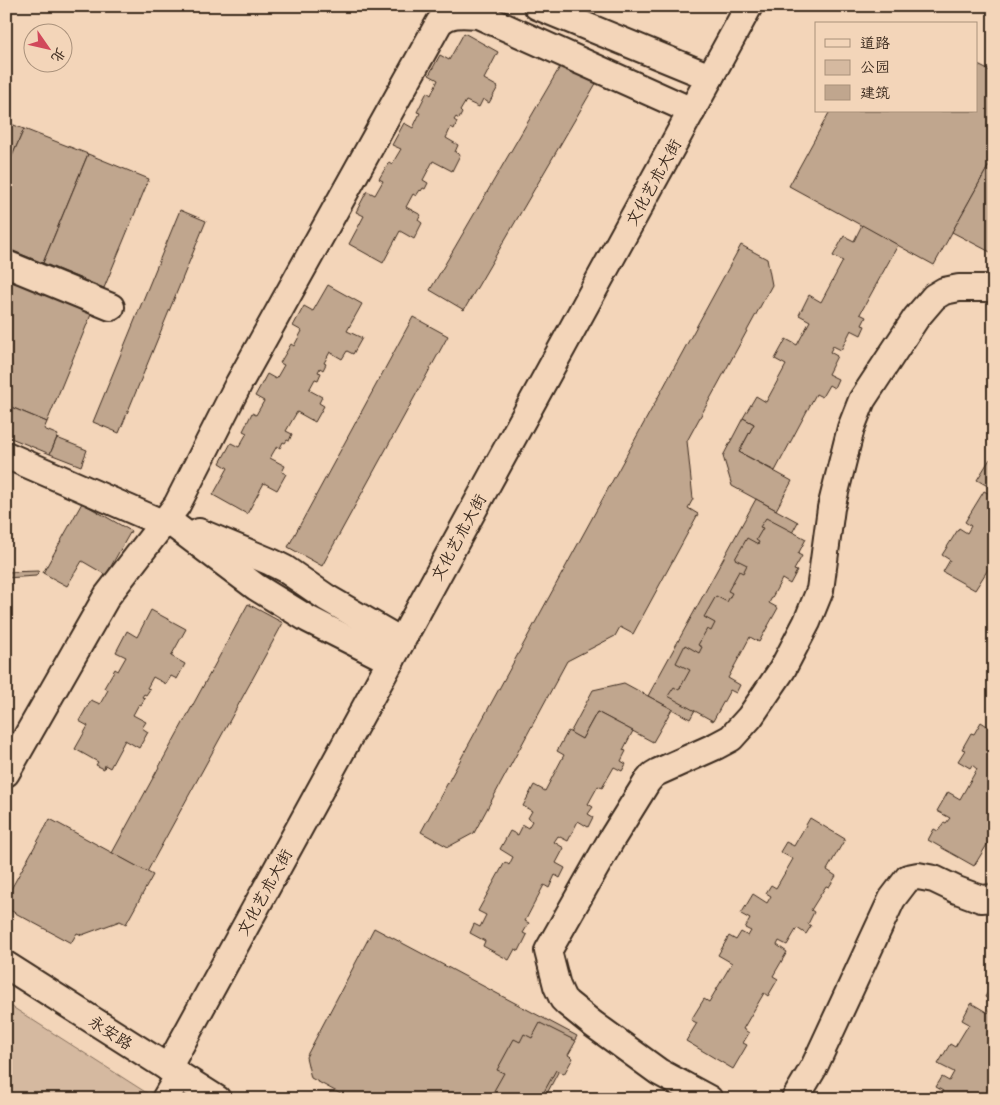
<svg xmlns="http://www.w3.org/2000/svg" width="1000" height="1105" font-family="Mali,'LXGW WenKai TC',sans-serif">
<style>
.green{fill:#d5b9a0;stroke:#88725f}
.building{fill:#c0a68e;stroke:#3b2a1e}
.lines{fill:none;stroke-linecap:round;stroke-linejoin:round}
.minor-casing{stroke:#3b2a1e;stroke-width:30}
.minor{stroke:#f3d5b9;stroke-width:26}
.labels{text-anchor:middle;stroke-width:4;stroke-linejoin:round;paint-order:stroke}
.street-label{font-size:16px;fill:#3b2a1e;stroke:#f3d5b9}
</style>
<rect width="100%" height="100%" fill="#f3d5b9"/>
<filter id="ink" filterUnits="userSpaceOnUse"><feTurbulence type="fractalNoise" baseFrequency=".02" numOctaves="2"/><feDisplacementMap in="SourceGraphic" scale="10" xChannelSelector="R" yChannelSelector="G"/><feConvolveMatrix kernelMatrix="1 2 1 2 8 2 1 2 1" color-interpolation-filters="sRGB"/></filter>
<g filter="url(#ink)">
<path class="green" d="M6,1003L150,1095L157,1099H6Z"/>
<g class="building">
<path d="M464,33L498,52L484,79L498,87L489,103L483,99L479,107L466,101L460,111L462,113L459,119L456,117L454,120L457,122L454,129L451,127L446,138L458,145L455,152L460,155L452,171L433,161L423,180L428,183L425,189L423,188L421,191L420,190L416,196L413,194L406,207L421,215L418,220L422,223L414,239L400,231L383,263L349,244L364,216L356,212L367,191L375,195L383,181L379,179L389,162L392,164L401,149L392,145L404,123L413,128L420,113L417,112L427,92L431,95L438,80L429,75L440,55L449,60Z"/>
<path d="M564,60L598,80L464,310L430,290Z"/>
<path d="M976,64L994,73V156L934,265L789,186L830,111H976Z"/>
<path d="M6,122L24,129L6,170Z"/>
<path d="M24,129L88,154L43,263L6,248V170Z"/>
<path d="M88,154L149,179L104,288L43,263Z"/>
<path d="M994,156V254L952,232Z"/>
<path d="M180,210L206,221L119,433L93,422Z"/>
<path d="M862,225L898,245L860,314L866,317L862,325L865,326L861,335L851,330L841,350L833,346L830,352L837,356L828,374L838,379L834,388L829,385L822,397L816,394L775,471L739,452L754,424L743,418L756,396L766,402L786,365L775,359L786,339L797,345L810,321L799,315L809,295L821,302L843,261L833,256L844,236L854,241Z"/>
<path d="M741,245L767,259L772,285L687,441L693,499L688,508L698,514L633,634L620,627L615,636L567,661L474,833L448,847L421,832Z"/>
<path d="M6,277L92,312L47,422L6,405Z"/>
<path d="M328,285L362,304L347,331L362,338L353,354L347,351L342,359L330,352L324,363L326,364L323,370L320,368L318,372L321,373L318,380L315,379L309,390L322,397L319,403L324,406L315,422L297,412L286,431L292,434L289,441L287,440L285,443L283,442L280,448L277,446L270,458L285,466L282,472L286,474L277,490L264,483L247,514L213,495L228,468L220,463L231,443L239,447L247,433L243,431L252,413L256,415L264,401L255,396L267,374L276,379L284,365L280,363L291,344L294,346L302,331L293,326L304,306L313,311Z"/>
<path d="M413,317L448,336L322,566L288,547Z"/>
<path d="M6,405L47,422L44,429L58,435L50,454L6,436Z"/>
<path d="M743,418L754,424L739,452L792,481L776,510L732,486L723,456Z"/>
<path d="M57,438L87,450L81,466L50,454Z"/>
<path d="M990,459L994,462V560L975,590L943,572L950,560L942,555L959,528L967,533L971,526L965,522L984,491L990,494L993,489L977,480Z"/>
<path d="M756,499L798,522L690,719L648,696Z"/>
<path d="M82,503L131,531L106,575L82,561L67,586L43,573Z"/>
<path d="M766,518L806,539L798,554L802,556L794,570L797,571L790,584L782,579L769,603L778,608L759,642L750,637L728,678L740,685L736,693L730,690L713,721L668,696L674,687L679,690L690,670L676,663L685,645L699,653L702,647L698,645L707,629L711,631L715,623L704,617L716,596L727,602L732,593L728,591L739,571L743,573L747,565L735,559L747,538L758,544L759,542L756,540L763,528L760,527Z"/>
<path d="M39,571L36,576L6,578V572Z"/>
<path d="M248,604L283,623L147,872L112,853Z"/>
<path d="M151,610L186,629L171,656L185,664L177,679L171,676L166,684L153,677L147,688L150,689L146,695L144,694L142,697L145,698L141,705L139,704L133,715L146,722L142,728L148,732L139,748L125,740L110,768L105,765L104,769L96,765L98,762L75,749L88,726L79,721L91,700L100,704L108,690L104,688L115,669L118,671L126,657L116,652L127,631L137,637Z"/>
<path d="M624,683L672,709L653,742L597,712L582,739L570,733L593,690Z"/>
<path d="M597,712L633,731L623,750L626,751L621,761L626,764L622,771L614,767L602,788L598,786L588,804L593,807L588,814L593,817L588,827L578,821L568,841L558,836L554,842L564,848L556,863L565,868L560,878L555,875L549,888L544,885L525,921L529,923L523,933L527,935L519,951L515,949L509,960L483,946L485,941L470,933L474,924L480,927L486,915L478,911L505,862L509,865L513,857L500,849L510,831L518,835L523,825L528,828L532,821L528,818L532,811L523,806L534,785L545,791L564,755L557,751L568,731L582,739Z"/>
<path d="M981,722L992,729L990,733L994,735V814L990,820L994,823V835H993L974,866L928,840L934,829L938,831L944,822L946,823L950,818L937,811L948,792L960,799L977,769L972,765L970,768L958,761L965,750L962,749L971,733L974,734Z"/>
<path d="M810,818L845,839L827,870L836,876L829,887L826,886L811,910L814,912L808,924L811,926L806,934L797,928L787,945L779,941L777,945L787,952L773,976L778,979L768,996L764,993L743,1029L749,1033L743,1043L747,1045L733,1069L686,1041L697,1023L691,1020L704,999L709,1002L732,963L718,955L729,936L736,940L741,932L748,936L751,931L745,928L750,919L741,914L753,894L767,903L771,896L766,893L771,885L776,888L793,859L780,852L786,842L794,846Z"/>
<path d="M50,819L153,875L126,924L120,921L82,935L77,933L71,943L6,908V898Z"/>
<path d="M374,928L577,1036L544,1099H350L311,1078L306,1057Z"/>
<path d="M990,988L994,991V1073L990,1080L994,1082V1094L990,1092L987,1099H939L943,1091L936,1087L942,1077L949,1081L954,1072L938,1064L950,1044L955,1047L969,1024L962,1020L971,1003L988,1013L993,1002L985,997Z"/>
<path d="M540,1023L576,1041L568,1055L573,1058L564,1074L556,1070L540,1099H483L486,1093L491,1096L504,1073L497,1070L514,1039L520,1042L524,1034L532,1038Z"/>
</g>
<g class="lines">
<defs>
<g id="minor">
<path d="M537,6L710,77"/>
<path d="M6,264L111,307"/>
<path d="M6,455L162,523"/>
<path d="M166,519L256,587L308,619L391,661"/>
<path d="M199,532L271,562L285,569L327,598L401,641"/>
<path d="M6,773L107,596L177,505L239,383L439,23C449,12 464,14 478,15L692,111"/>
<path d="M6,965L217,1099"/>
<path d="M168,1068L749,6"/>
<path d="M165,1099L179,1075"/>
<path d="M709,1099L659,1072L593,1024L567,1003L563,999L557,986L548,951L611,840L647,782L653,775L658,772L716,746L731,738L750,717L782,670L807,622L820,590L831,508L851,428L862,400L916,318L934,297L944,291L959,288H994"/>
<path d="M795,1099L814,1067L892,899L908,878L918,876L934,879L957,890L981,899L994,898"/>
</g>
</defs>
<use href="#minor" class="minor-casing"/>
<use href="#minor" class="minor"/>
</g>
</g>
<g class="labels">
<g class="street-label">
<text transform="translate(653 182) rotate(-61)" y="6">文化艺术大街</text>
<text transform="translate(458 537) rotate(-61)" y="6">文化艺术大街</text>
<text transform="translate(264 892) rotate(-61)" y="6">文化艺术大街</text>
<text transform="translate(111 1032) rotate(33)" y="6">永安路</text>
</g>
</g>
<rect width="1000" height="1105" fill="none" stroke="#f3d5b9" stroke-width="25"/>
<rect x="12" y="12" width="975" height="1080" fill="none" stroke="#3b2a1e" stroke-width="2" filter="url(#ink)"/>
<rect x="815" y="22" width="162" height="90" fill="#f3d5b9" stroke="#a9917b"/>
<rect x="825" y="39" width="25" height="8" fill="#f3d5b9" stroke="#a9917b"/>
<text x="860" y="48" font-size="15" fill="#3b2a1e">道路</text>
<rect x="825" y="60" width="25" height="15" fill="#d5b9a0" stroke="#a9917b"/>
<text x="860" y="72" font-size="15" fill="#3b2a1e">公园</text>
<rect x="825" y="85" width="25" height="15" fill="#c0a68e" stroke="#a9917b"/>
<text x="860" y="98" font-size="15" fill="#3b2a1e">建筑</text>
<g transform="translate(48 48) rotate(124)"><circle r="24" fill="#f3d5b9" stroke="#a9917b"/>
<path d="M0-4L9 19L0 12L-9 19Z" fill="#d1495b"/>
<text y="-8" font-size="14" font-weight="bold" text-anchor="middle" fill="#3b2a1e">北</text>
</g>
</svg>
